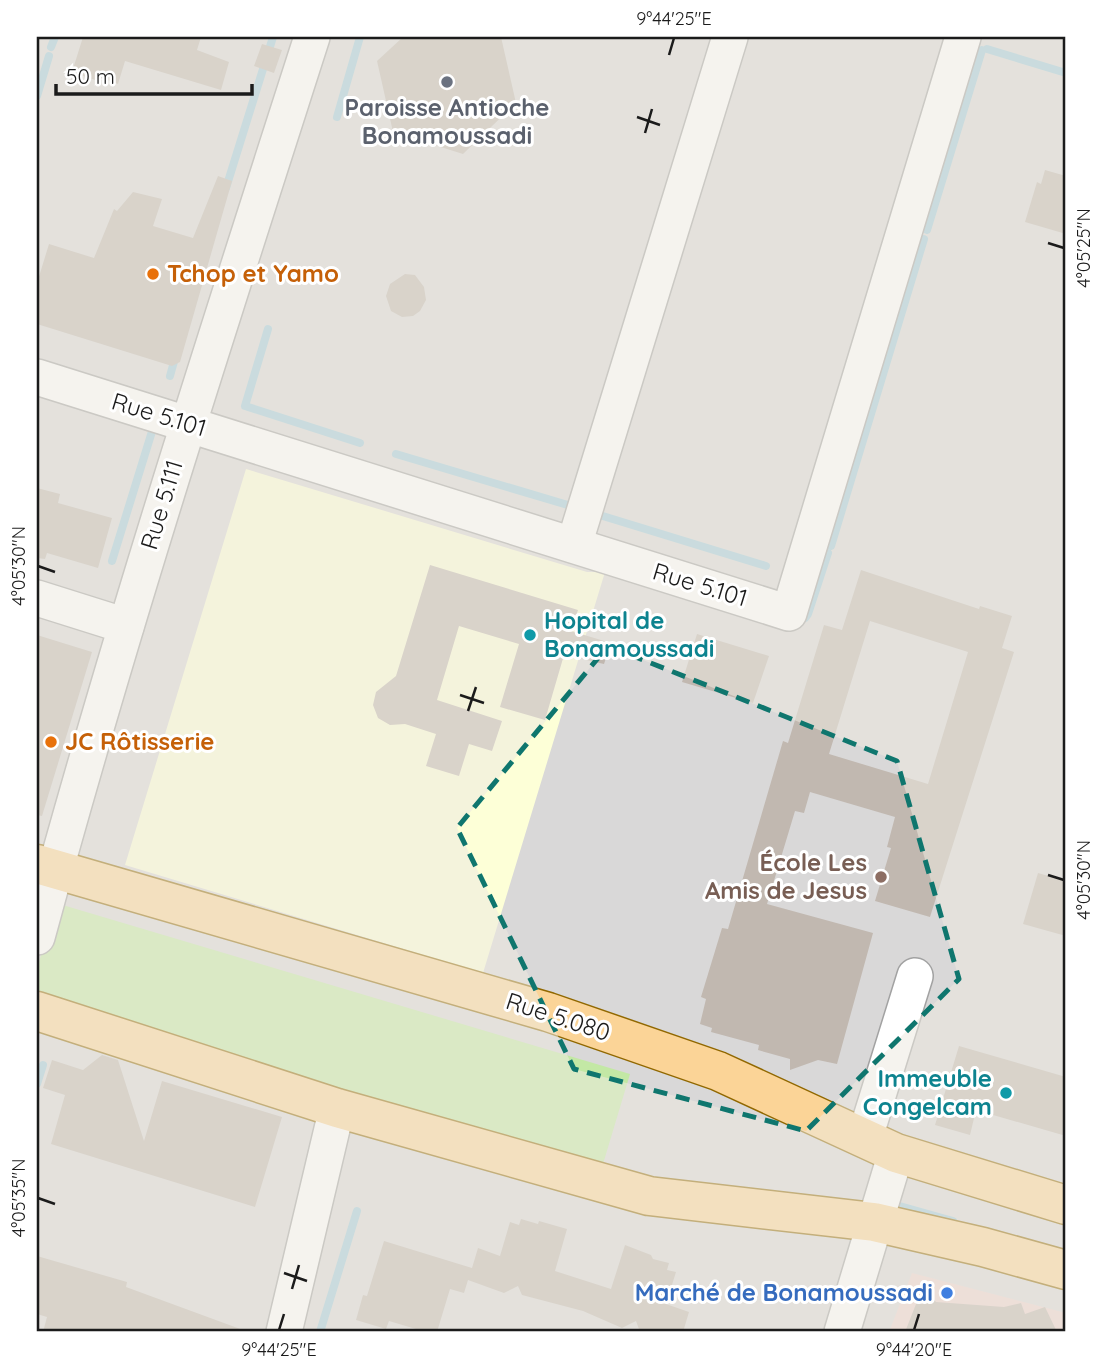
<svg xmlns="http://www.w3.org/2000/svg" width="1103" height="1369" font-family="Quicksand,sans-serif">
<style>
.residential{fill:#d9d8d8}
.commercial{fill:#eed2cf}
.education{fill:#fdffd7}
.grass{fill:#c3e8a5}
.lines{fill:none;stroke-linecap:round;stroke-linejoin:round}
.stream{stroke:#a0cbdb;stroke-width:8}
.building{fill:#c1b8b0;fill-rule:evenodd}
.minor-casing{stroke:#a2a2a2;stroke-width:38}
.major-casing{stroke:#916801;stroke-width:41}
.minor{stroke:#fff;stroke-width:35}
.major{stroke:#fbd497;stroke-width:38}
.marked{fill:none;stroke:#0f766e;stroke-width:5;stroke-dasharray:14 9;stroke-linejoin:round}
.ticks{fill:none;stroke:#1b1b1b;stroke-width:2.5}
.worship-dot{fill:#6b7280;stroke:#fff;stroke-width:2.5}
.food-dot{fill:#e8710a;stroke:#fff;stroke-width:2.5}
.culture-dot{fill:#0f9aa8;stroke:#fff;stroke-width:2.5}
.education-dot{fill:#8d6e63;stroke:#fff;stroke-width:2.5}
.shop-dot{fill:#3f7fe0;stroke:#fff;stroke-width:2.5}
.labels{text-anchor:middle;stroke-width:6;stroke-linejoin:round;paint-order:stroke}
.worship-label{font-size:24px;font-weight:bold;fill:#5b616d;stroke:#fff}
.food-label{font-size:24px;font-weight:bold;fill:#c56008;stroke:#fff;text-anchor:start}
.street-label{font-size:24px;fill:#1b1b1b;stroke:#fff}
.culture-label{font-size:24px;font-weight:bold;fill:#0d838f;stroke:#fff;text-anchor:start}
.education-label{font-size:24px;font-weight:bold;fill:#785e54;stroke:#fff;text-anchor:end}
.shop-label{font-size:24px;font-weight:bold;fill:#366cbe;stroke:#fff;text-anchor:end}
.neatline{fill:none;stroke:#1b1b1b;stroke-width:2.5}
.ticks-label{font-size:18px;text-anchor:middle;fill:#1b1b1b}
</style>
<rect width="100%" height="100%" fill="#ede9e0"/>
<rect class="residential" x="37" y="37" width="1029" height="1295"/>
<path class="commercial" d="M912,1273L1066,1313V1332H889Z"/>
<path class="education" d="M246,469L587,572H605L483,973L125,865Z"/>
<path class="grass" d="M56,903L630,1074L600,1174L37,1006V969Z"/>
<g class="lines">
<g class="stream">
<path d="M51,47L55,37"/>
<path d="M987,49L1066,73"/>
<path d="M37,96L49,56"/>
<path d="M337,117L360,37"/>
<path d="M226,188L273,37"/>
<path d="M927,230L982,50"/>
<path d="M268,329L245,406L360,443"/>
<path d="M170,376L175,358"/>
<path d="M396,454L578,508"/>
<path d="M593,513L766,566"/>
<path d="M831,546L924,239"/>
<path d="M112,561L154,425L150,424"/>
<path d="M796,618H805L808,614L828,553"/>
<path d="M37,1084L43,1065"/>
<path d="M889,1203L953,1221"/>
<path d="M320,1332L357,1211"/>
</g>
</g>
<g class="building">
<path d="M83,37H201L197,50L229,62L221,90L125,61L118,84L99,77L98,81L72,72Z"/>
<path d="M403,37H501L516,103L463,154L393,132L377,61Z"/>
<path d="M262,44L282,50L274,73L254,66Z"/>
<path d="M1045,170L1066,176V234L1025,222L1037,182L1041,184Z"/>
<path d="M218,176L232,181L180,362L172,366L37,324V283L49,244L94,258L114,209L117,211L133,192L162,199L153,226L193,238Z"/>
<path d="M405,274L415,275L424,287L426,300L420,311L413,316L402,317L391,311L386,296L390,284Z"/>
<path d="M37,488L60,494L58,503L112,518L98,568L47,553L45,559L37,558Z"/>
<path d="M430,565L578,610L571,631L611,643L604,664L564,655L545,720L500,707L519,644L459,626L437,700L502,721L492,751L469,744L459,776L426,766L436,734L405,724L390,725L378,718L373,705L376,692L396,676Z"/>
<path d="M861,570L979,609L980,606L1012,616L1002,648L1014,652L930,917L875,901L891,848L887,847L895,817L810,792L804,813L795,811L767,904L873,933L837,1064L818,1060L790,1070V1059L758,1050L759,1045L711,1032L712,1028L700,1024L706,999L701,997L722,928L728,929L783,741L788,743L824,625L842,630ZM870,621L968,652L928,784L829,754Z"/>
<path d="M697,634L769,656L753,703L682,682Z"/>
<path d="M37,635L92,652L42,816L37,815Z"/>
<path d="M1038,873L1066,881V936L1023,924Z"/>
<path d="M959,1046L1066,1077V1136L976,1110L970,1135L935,1125Z"/>
<path d="M102,1055L118,1060L144,1141L162,1081L282,1117L255,1207L51,1144L65,1095L43,1088L52,1060L83,1070Z"/>
<path d="M521,1219L538,1224L539,1221L567,1229L555,1271L611,1289L625,1245L651,1255L653,1259L669,1263L667,1270L676,1272L666,1304L689,1312L683,1332H640L636,1321L622,1328L583,1311L522,1295L518,1286L504,1293L468,1280L464,1293L450,1289L437,1332H426L389,1321L386,1329L356,1320L363,1295L367,1296L384,1241L472,1268L478,1248L500,1256L510,1222L519,1225Z"/>
<path d="M37,1256L127,1282L126,1287L243,1330V1332H43L47,1317L37,1314Z"/>
<path d="M927,1292L936,1302L1004,1307L1021,1303L1025,1314L1045,1307L1057,1332H905L918,1299Z"/>
</g>
<g class="lines">
<defs>
<g id="minor">
<path d="M37,377L789,613L963,37"/>
<path d="M574,545L730,37"/>
<path d="M37,598L126,626"/>
<path d="M37,937C119,634 216,336 312,37"/>
<path d="M865,1137L915,976"/>
<path d="M284,1332L337,1108"/>
<path d="M842,1332L896,1153"/>
</g>
<g id="major">
<path d="M37,864L548,1012L718,1071L896,1153L1066,1205"/>
<path d="M37,1011L337,1108L649,1196L874,1222L983,1247L1066,1270"/>
</g>
</defs>
<use href="#minor" class="minor-casing"/>
<use href="#major" class="major-casing"/>
<use href="#minor" class="minor"/>
<use href="#major" class="major"/>
</g>
<path d="M0 0H1103V1369H0ZM608,646L897,761L959,979L806,1131L574,1069L457,828Z" fill="#ede9e0" fill-opacity=".55" fill-rule="evenodd"/>
<path class="marked" d="M608,646L897,761L959,979L806,1131L574,1069L457,828Z"/>
<path class="ticks" d="M669,55L674,38M637,117L660,125M645,133L652,109M1048,243L1064,248M38,566L55,572M460,695L484,703M468,711L476,687M1048,875L1064,880M38,1198L55,1204M284,1273L307,1281M292,1289L299,1265M279,1330L284,1314M914,1330L919,1314"/>
<circle class="worship-dot" cx="447" cy="82" r="7"/>
<g class="food-dot">
<circle cx="153" cy="274" r="7"/>
<circle cx="51" cy="742" r="7"/>
</g>
<g class="culture-dot">
<circle cx="530" cy="635" r="7"/>
<circle cx="1006" cy="1093" r="7"/>
</g>
<circle class="education-dot" cx="881" cy="877" r="7"/>
<circle class="shop-dot" cx="947" cy="1293" r="7"/>
<g class="labels">
<g class="worship-label">
<text x="447" y="116">Paroisse Antioche<tspan x="447" dy="28">Bonamoussadi</tspan></text>
</g>
<g class="food-label">
<text x="167" y="282">Tchop et Yamo</text>
<text x="65" y="750">JC Rôtisserie</text>
</g>
<g class="street-label">
<text transform="translate(159 415) rotate(17)" y="8">Rue 5.101</text>
<text transform="translate(162 505) rotate(-73)" y="8">Rue 5.111</text>
<text transform="translate(700 585) rotate(17)" y="8">Rue 5.101</text>
<text transform="translate(558 1017) rotate(18)" y="8">Rue 5.080</text>
</g>
<g class="culture-label">
<text x="544" y="629">Hopital de<tspan x="544" dy="28">Bonamoussadi</tspan></text>
<text x="992" y="1087" text-anchor="end">Immeuble<tspan x="992" dy="28">Congelcam</tspan></text>
</g>
<g class="education-label">
<text x="867" y="871">École Les<tspan x="867" dy="28">Amis de Jesus</tspan></text>
</g>
<g class="shop-label">
<text x="933" y="1301">Marché de Bonamoussadi</text>
</g>
</g>
<rect width="1103" height="1369" fill="none" stroke="#ffffff" stroke-width="77"/>
<path d="M56 84v10h196v-10" fill="none" stroke="#1b1b1b" stroke-width="3.5"/>
<text x="66" y="84" font-size="21" fill="#1b1b1b" stroke="#ffffff" stroke-width="5" paint-order="stroke">50 m</text>
<rect x="38" y="38" width="1026" height="1292" class="neatline"/>
<g class="ticks-label">
<text x="674" y="25">9°44'25"E</text>
<text transform="translate(1084 248) rotate(-90)" y="6">4°05'25"N</text>
<text transform="translate(19 566) rotate(-90)" y="6">4°05'30"N</text>
<text transform="translate(1084 880) rotate(-90)" y="6">4°05'30"N</text>
<text transform="translate(19 1198) rotate(-90)" y="6">4°05'35"N</text>
<text x="279" y="1356">9°44'25"E</text>
<text x="914" y="1356">9°44'20"E</text>
</g>
</svg>
